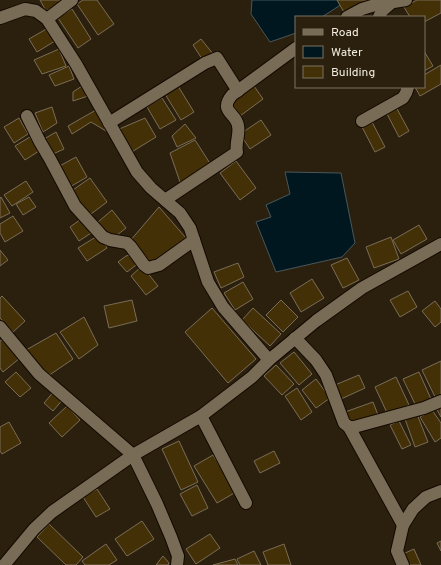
<svg xmlns="http://www.w3.org/2000/svg" width="441" height="565" font-family="Overpass,sans-serif">
<style>
.water{fill:#001720;stroke:#49575a}
.building{fill:#433007;stroke:#7a6d58}
.lines{fill:none;stroke-linecap:round;stroke-linejoin:round}
.street-casing{stroke:#130900;stroke-width:14}
.secondary-casing{stroke:#130900;stroke-width:14}
.street{stroke:#796c56;stroke-width:12}
.secondary{stroke:#796c56;stroke-width:12}
</style>
<rect width="100%" height="100%" fill="#2b200d"/>
<g class="water">
<path d="M252,0H348L322,17H296V33L270,42L251,14Z"/>
<path d="M285,172L341,173L355,243L342,257L276,272L256,222L271,217L266,205L290,194Z"/>
</g>
<g class="building">
<path d="M40,0H60L61,3L46,11Z"/>
<path d="M83,0H97L114,24L98,35L77,4Z"/>
<path d="M337,0H370L345,14Z"/>
<path d="M417,0H441V13L424,22V17H410L404,7Z"/>
<path d="M72,9L91,39L78,48L58,18Z"/>
<path d="M48,28L55,41L37,52L29,39Z"/>
<path d="M201,39L214,55L204,62L193,45Z"/>
<path d="M59,49L66,66L42,74L34,60Z"/>
<path d="M424,51L433,66L424,71Z"/>
<path d="M441,65V84L420,96L415,87H424V75Z"/>
<path d="M69,66L74,79L55,86L49,75Z"/>
<path d="M85,84L91,95L73,101V92Z"/>
<path d="M178,86L194,112L181,120L165,94Z"/>
<path d="M254,86L263,99L240,116L231,103Z"/>
<path d="M162,98L176,120L160,129L147,107Z"/>
<path d="M52,107L57,123L43,132L35,113Z"/>
<path d="M396,107L409,131L399,137L386,112Z"/>
<path d="M96,110L106,131L91,122L72,134L68,126Z"/>
<path d="M19,118L28,134L14,143L4,127Z"/>
<path d="M145,118L156,137L130,153L117,130Z"/>
<path d="M261,120L271,135L250,149L240,134Z"/>
<path d="M372,122L385,147L375,152L362,127Z"/>
<path d="M185,124L196,138L177,147L172,136Z"/>
<path d="M56,132L64,149L53,154L44,139Z"/>
<path d="M30,137L39,151L25,160L15,146Z"/>
<path d="M195,140L213,168L181,185L170,153Z"/>
<path d="M76,157L87,177L68,188L56,168Z"/>
<path d="M236,161L256,188L240,200L220,173Z"/>
<path d="M90,178L107,202L87,217L70,192Z"/>
<path d="M26,181L33,192L12,206L4,195Z"/>
<path d="M1,197L10,213L0,218V198Z"/>
<path d="M29,197L36,207L23,215L16,204Z"/>
<path d="M159,207L186,238L150,265L130,241Z"/>
<path d="M112,210L126,228L112,239L98,222Z"/>
<path d="M13,216L23,231L5,242L0,233V224Z"/>
<path d="M84,217L94,231L79,241L70,227Z"/>
<path d="M419,225L427,239L401,254L393,240Z"/>
<path d="M99,235L107,248L87,261L78,248Z"/>
<path d="M391,237L399,259L374,268L366,247Z"/>
<path d="M0,250L8,260L0,266Z"/>
<path d="M133,254L140,262L127,272L118,262L126,256Z"/>
<path d="M347,258L359,280L343,288L331,265Z"/>
<path d="M238,263L244,277L221,288L214,272Z"/>
<path d="M142,266L158,286L146,295L131,276Z"/>
<path d="M312,279L324,298L301,312L290,293Z"/>
<path d="M243,282L253,299L235,310L224,293Z"/>
<path d="M408,291L417,307L400,317L390,300Z"/>
<path d="M2,296L25,321L13,332L0,318V298Z"/>
<path d="M132,300L137,321L109,328L104,306Z"/>
<path d="M281,300L298,317L283,332L266,315Z"/>
<path d="M435,301L441,309V322L435,327L422,311Z"/>
<path d="M212,308L256,359L228,383L185,332Z"/>
<path d="M253,308L281,334L270,346L242,320Z"/>
<path d="M84,317L98,345L79,359L60,332Z"/>
<path d="M56,333L73,359L45,378L26,350Z"/>
<path d="M3,339L20,358L3,372L0,368V341Z"/>
<path d="M294,352L312,374L299,385L280,363Z"/>
<path d="M441,361V399L437,401L422,370Z"/>
<path d="M276,365L294,384L282,395L264,376Z"/>
<path d="M16,372L31,388L20,397L5,382Z"/>
<path d="M419,372L431,399L416,406L403,379Z"/>
<path d="M359,375L365,388L341,399L335,385Z"/>
<path d="M396,377L409,405L388,415L375,387Z"/>
<path d="M316,379L330,398L316,408L302,390Z"/>
<path d="M297,388L312,412L301,420L285,396Z"/>
<path d="M55,390L64,398L53,411L44,403Z"/>
<path d="M373,402L378,415L350,426L345,412Z"/>
<path d="M67,406L80,420L62,437L49,423Z"/>
<path d="M441,406V417L436,408Z"/>
<path d="M432,410L441,423V438L435,442L420,417Z"/>
<path d="M417,414L428,442L415,447L405,419Z"/>
<path d="M399,421L411,445L402,449L390,425Z"/>
<path d="M9,422L21,443L2,454L0,451V427Z"/>
<path d="M179,441L198,482L181,490L162,449Z"/>
<path d="M274,451L280,463L260,473L254,461Z"/>
<path d="M213,455L236,492L217,503L194,466Z"/>
<path d="M197,485L208,508L192,516L180,494Z"/>
<path d="M97,489L110,509L96,517L83,497Z"/>
<path d="M142,521L154,539L127,556L115,539Z"/>
<path d="M49,524L83,557L76,565H66L37,537Z"/>
<path d="M210,534L220,548L196,564L186,549Z"/>
<path d="M441,541V551L437,543Z"/>
<path d="M106,544L117,560L109,565H85L82,561Z"/>
<path d="M284,544L291,565H268L263,552Z"/>
<path d="M414,549L421,565H409L403,554Z"/>
<path d="M254,551L261,565H240L237,559Z"/>
<path d="M163,556L169,563L168,565H156Z"/>
<path d="M235,559L238,565H213Z"/>
</g>
<g class="lines">
<defs>
<g id="street">
<path d="M347,17L362,9L375,5L406,0"/>
<path d="M379,17L382,11L391,3"/>
<path d="M0,18L25,9L36,11L47,19L76,64L137,172L151,188L180,213L190,228L208,282L223,307L269,360"/>
<path d="M47,19L72,0"/>
<path d="M27,116L40,142L50,159L75,206L103,237L110,240L127,243L131,247L144,265L148,268L159,265L194,240"/>
<path d="M362,121L403,98L406,93L408,87"/>
<path d="M109,123L205,63L217,58L238,91"/>
<path d="M165,200L237,152C235,143 240,134 238,126C237,113 218,112 232,95L296,48"/>
<path d="M0,327L39,374L133,455L157,504L171,537L178,556L177,565"/>
<path d="M295,338L316,360L326,375L344,423L349,427H354L424,408L441,401"/>
<path d="M201,416L246,503"/>
<path d="M349,427L403,525"/>
<path d="M403,565L397,551L403,525L413,509L426,497L441,491"/>
</g>
<path id="secondary" d="M4,565L34,529L52,512L133,455L201,416L252,377L269,360L316,321L362,288L441,244"/>
</defs>
<use href="#street" class="street-casing"/>
<use href="#secondary" class="secondary-casing"/>
<use href="#street" class="street"/>
<use href="#secondary" class="secondary"/>
</g>
<rect x="295" y="16" width="130" height="72" fill="#2b200d" stroke="#7b7261"/>
<rect x="303" y="29" width="20" height="6" fill="#796c56" stroke="#7b7261"/>
<text x="331" y="36" font-size="12" fill="#f3ece0">Road</text>
<rect x="303" y="46" width="20" height="12" fill="#001720" stroke="#7b7261"/>
<text x="331" y="56" font-size="12" fill="#f3ece0">Water</text>
<rect x="303" y="66" width="20" height="12" fill="#433007" stroke="#7b7261"/>
<text x="331" y="76" font-size="12" fill="#f3ece0">Building</text>
</svg>
